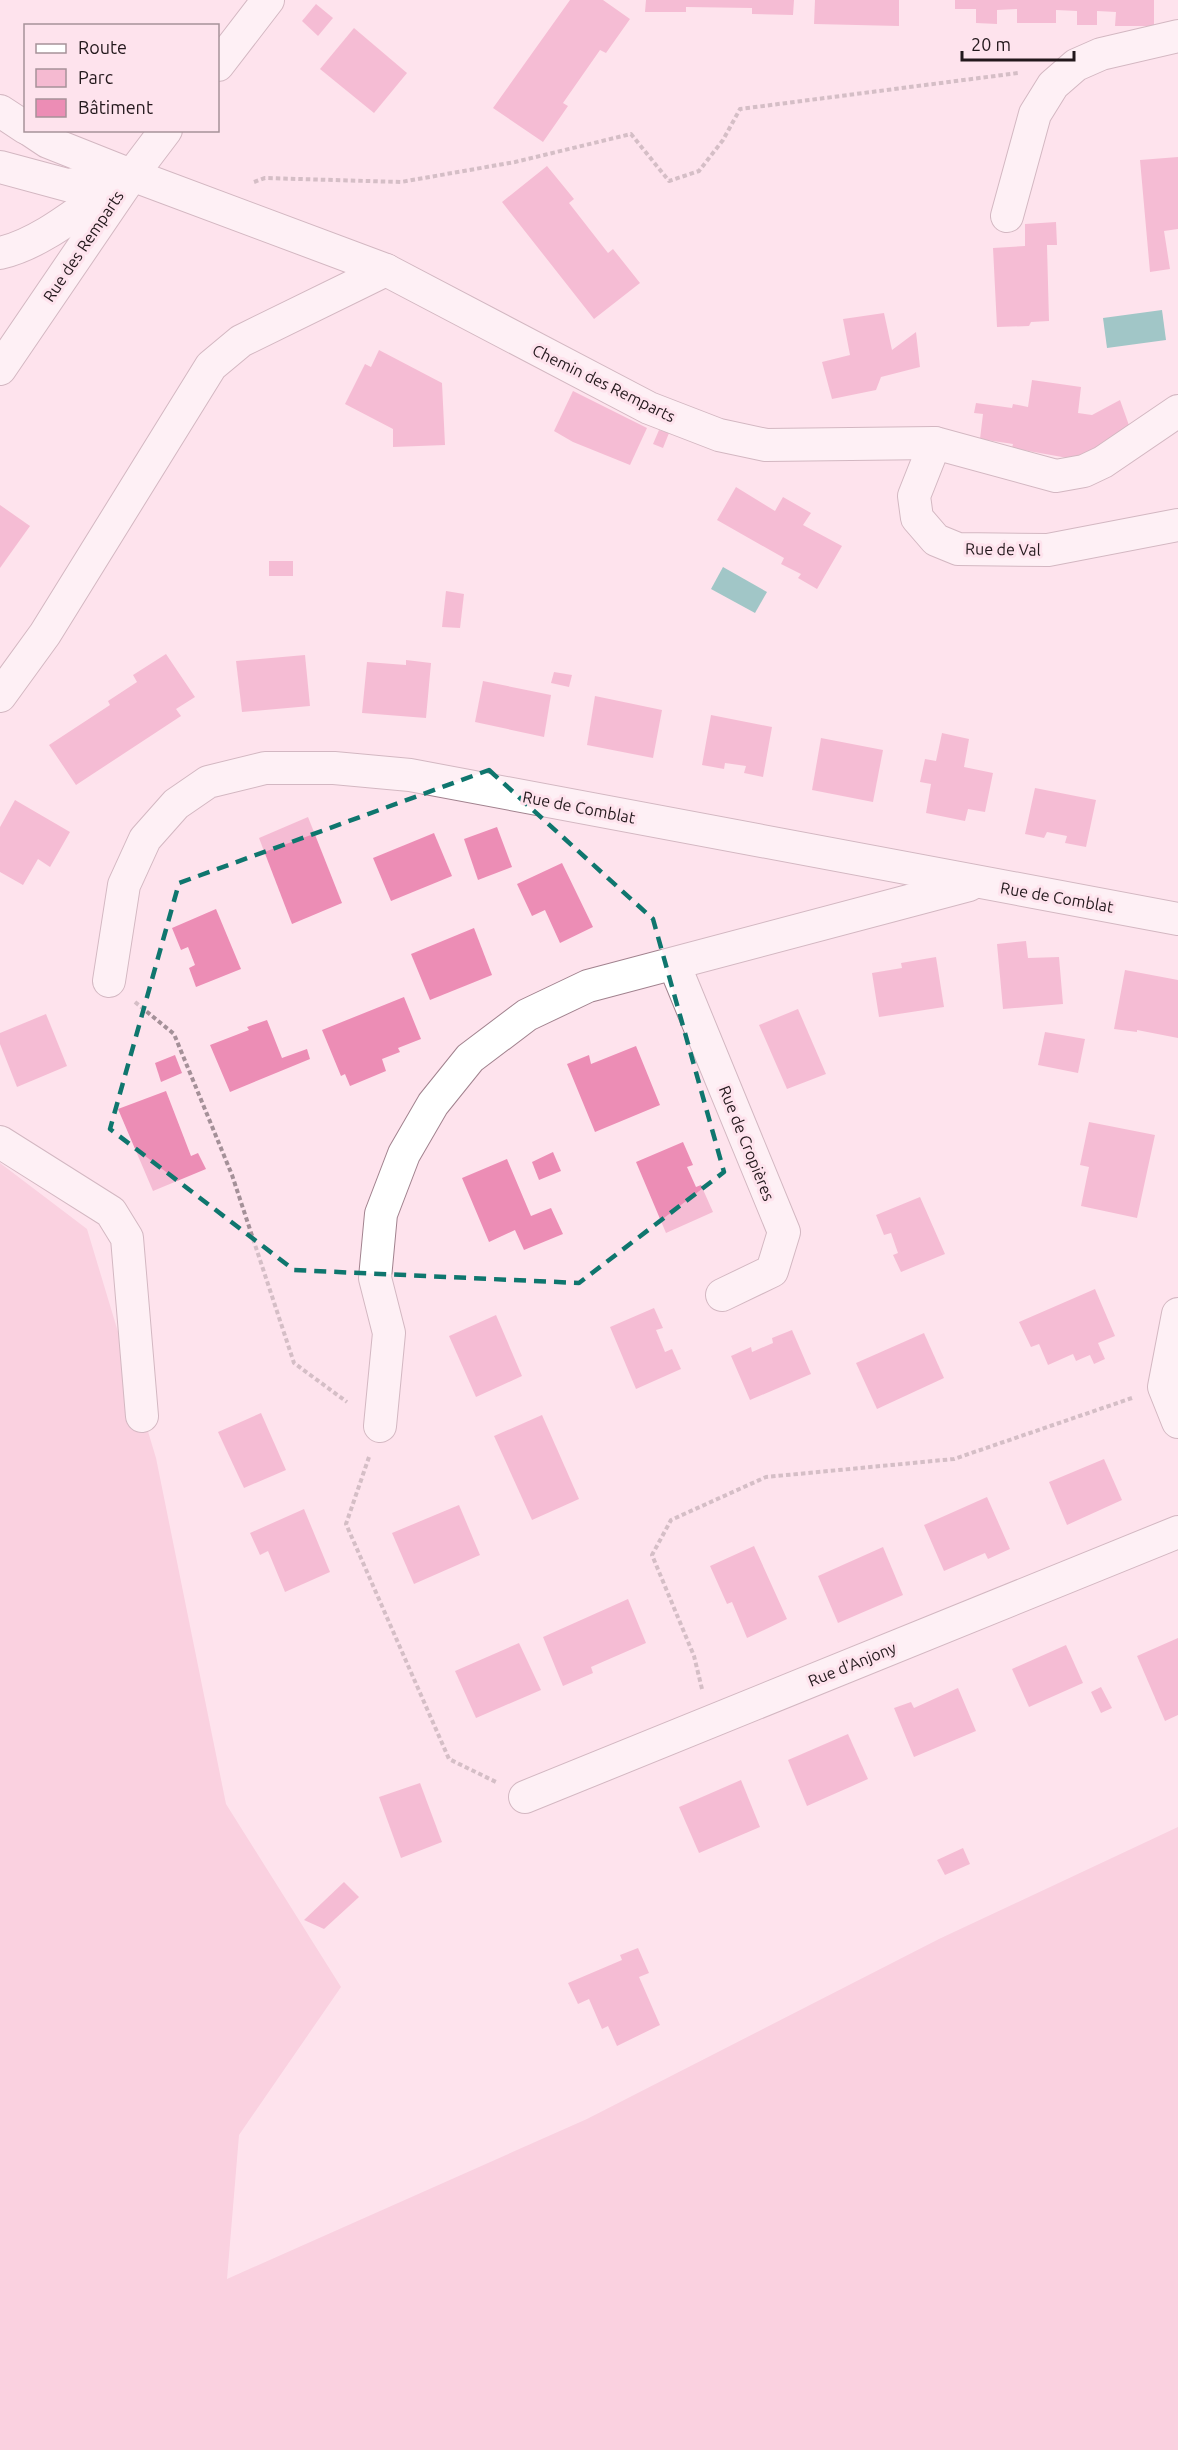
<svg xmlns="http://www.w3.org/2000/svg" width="1178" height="2450" font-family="Ubuntu,sans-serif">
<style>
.green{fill:#f5bad1}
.water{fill:#32a399}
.building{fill:#ec8db5}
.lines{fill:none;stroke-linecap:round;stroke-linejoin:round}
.street-casing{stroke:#a1828e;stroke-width:34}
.path{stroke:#a49098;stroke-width:4;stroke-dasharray:4.5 3;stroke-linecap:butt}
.street{stroke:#fff;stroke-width:32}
.marked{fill:none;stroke:#0f766e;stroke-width:4.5;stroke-dasharray:12 8;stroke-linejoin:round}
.labels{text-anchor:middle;stroke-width:6;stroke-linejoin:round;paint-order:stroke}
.street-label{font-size:16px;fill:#23181c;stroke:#fee3ed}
</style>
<rect width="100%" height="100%" fill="#fee3ed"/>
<path class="green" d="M0,1163L87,1229L156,1458L226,1804L341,1987L239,2135L227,2279L587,2119L939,1939L1178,1827V2450H0Z"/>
<g class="water">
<path d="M1162,310L1166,340L1107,348L1103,318Z"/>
<path d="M723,567L767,592L755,613L711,589Z"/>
</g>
<g class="building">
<path d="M570,0H603L630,19L606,53L600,50L563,103L568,106L543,142L493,108Z"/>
<path d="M646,0H794L793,15L752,14V8L686,7V12H645Z"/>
<path d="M815,0H899V26L814,24Z"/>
<path d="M955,0H1154V26H1115L1116,12L1097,11V25H1077V11L1056,10V23H1017V9L997,10V24L976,23V9H955Z"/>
<path d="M316,4L333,18L318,36L302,21Z"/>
<path d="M354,28L407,73L374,113L320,69Z"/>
<path d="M1178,157V229L1164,231L1170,269L1150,272L1140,160Z"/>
<path d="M547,166L574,199L569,203L608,253L613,249L640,283L594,319L502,202Z"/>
<path d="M1056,222L1057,245H1047L1049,321L1031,322L1029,326L997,327L993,248L1025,246V224Z"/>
<path d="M884,313L892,350L916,332L920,367L881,377L876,390L832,399L822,362L850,355L843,319Z"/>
<path d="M379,350L442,383L445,445L393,447V429L345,404L365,364L371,367Z"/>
<path d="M1032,380L1081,387L1078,413L1092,415L1120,400L1131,431L1090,462L1012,448L1013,444L980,439L983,414L974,413L976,403L1012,408L1013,404L1028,407Z"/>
<path d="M573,391L647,428L630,465L573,442L554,431Z"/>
<path d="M659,430L669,433L663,448L653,444Z"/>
<path d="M736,487L775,511L783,497L811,513L803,525L842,546L817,589L798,578L801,574L781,564L784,558L717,520Z"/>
<path d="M0,505L30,526L0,568Z"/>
<rect x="269" y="561" width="24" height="15"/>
<path d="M446,591L464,594L460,628L442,627Z"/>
<path d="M166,654L195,697L176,709L181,716L76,785L49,745L110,705L108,701L137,682L133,675Z"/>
<path d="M305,655L310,706L242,712L236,661Z"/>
<path d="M406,660L431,663L426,718L362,713L367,662L406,665Z"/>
<path d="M554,672L572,675L569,687L551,683Z"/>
<path d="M483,681L551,695L544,737L475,722Z"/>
<path d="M595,696L662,710L653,758L587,745Z"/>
<path d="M711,715L772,727L763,777L744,773L746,766L725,763L724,769L702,765Z"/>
<path d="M942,733L969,739L964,767L993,773L985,812L968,809L965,821L926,813L931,784L920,782L925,759L936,761Z"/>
<path d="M821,738L883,750L873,802L812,790Z"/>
<path d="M1035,788L1096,800L1086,847L1065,843L1067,836L1047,832L1044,838L1025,834Z"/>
<path d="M15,800L70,832L50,867L38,859L23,885L0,872V827Z"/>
<path d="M308,817L342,903L292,924L259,838Z"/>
<path d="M497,827L512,867L478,880L464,839Z"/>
<path d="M434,833L452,876L391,901L373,858Z"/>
<path d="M562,863L593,927L560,943L545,910L532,916L517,884Z"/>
<path d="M216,909L241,969L196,987L189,968L195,965L188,947L181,950L172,928Z"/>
<path d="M474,928L492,975L430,1000L411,954Z"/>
<path d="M1026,941L1028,958L1059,957L1063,1004L1003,1009L997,944Z"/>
<path d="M936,957L944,1007L879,1017L872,973L902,968L901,963Z"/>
<path d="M1125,970L1178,980V1038L1137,1030V1032L1114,1029Z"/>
<path d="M404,997L421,1039L398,1048L400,1052L382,1059L386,1071L350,1086L345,1074L341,1076L322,1030Z"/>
<path d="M798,1009L826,1074L787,1089L759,1025Z"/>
<path d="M46,1014L67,1066L17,1087L0,1044V1033Z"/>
<path d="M267,1020L282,1058L307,1049L310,1059L230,1092L210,1045L249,1030L247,1027Z"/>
<path d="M1045,1032L1085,1039L1078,1073L1038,1065Z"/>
<path d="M636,1046L660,1105L595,1132L567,1064L589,1055L591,1064Z"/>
<path d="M175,1055L182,1073L161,1082L155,1063Z"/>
<path d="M166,1091L191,1156L198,1153L206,1169L153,1191L118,1109Z"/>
<path d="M1089,1122L1155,1135L1137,1218L1081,1206L1089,1167L1080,1165Z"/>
<path d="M683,1142L693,1165L687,1167L696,1187L701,1185L713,1212L666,1233L636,1162Z"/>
<path d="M553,1152L561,1171L539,1180L532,1162Z"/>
<path d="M507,1159L531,1216L551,1208L563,1234L524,1250L515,1230L489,1242L462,1178Z"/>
<path d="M920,1197L945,1254L901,1272L893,1255L898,1253L891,1233L884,1235L876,1215Z"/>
<path d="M1095,1289L1115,1336L1098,1343L1105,1359L1094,1364L1090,1355L1076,1361L1073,1354L1048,1365L1039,1344L1031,1347L1019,1322Z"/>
<path d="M654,1308L663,1328L656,1330L665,1352L672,1349L681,1369L636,1389L610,1327Z"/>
<path d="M496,1315L522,1376L476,1397L449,1336Z"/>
<path d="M792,1330L811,1374L750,1400L731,1356L751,1347L752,1352L773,1343L772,1338Z"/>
<path d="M924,1333L944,1378L877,1409L856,1363Z"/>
<path d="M261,1413L286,1470L244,1488L218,1432Z"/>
<path d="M542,1415L579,1499L532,1520L494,1436Z"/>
<path d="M1104,1459L1122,1500L1067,1525L1049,1482Z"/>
<path d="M987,1497L1010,1549L988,1559L985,1553L944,1571L924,1525Z"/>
<path d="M459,1505L480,1555L414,1584L392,1533Z"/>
<path d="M304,1509L330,1572L285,1592L268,1551L260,1555L250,1533Z"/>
<path d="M754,1546L787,1619L747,1638L732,1602L727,1604L710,1566Z"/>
<path d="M883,1547L903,1595L838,1623L818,1576Z"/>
<path d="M628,1599L646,1643L591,1667L593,1673L563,1686L543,1637Z"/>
<path d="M1178,1638V1715L1165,1721L1137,1656Z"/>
<path d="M519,1643L541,1690L476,1718L455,1671Z"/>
<path d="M1066,1645L1083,1683L1029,1707L1012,1669Z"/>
<path d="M1101,1687L1112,1708L1101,1713L1091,1692Z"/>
<path d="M958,1688L976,1731L914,1757L894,1708L911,1702L914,1708Z"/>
<path d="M848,1734L868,1779L807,1806L788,1760Z"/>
<path d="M741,1780L760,1827L699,1853L679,1807Z"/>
<path d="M420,1783L442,1842L401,1858L379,1797Z"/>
<path d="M963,1848L970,1864L945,1875L937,1860Z"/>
<path d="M344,1882L359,1897L324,1929L304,1920Z"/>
<path d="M638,1948L649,1973L639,1977L660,2025L617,2046L608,2026L602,2029L589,1999L578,2004L568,1983L622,1960L620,1955Z"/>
</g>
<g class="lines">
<defs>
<g id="street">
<path d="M218,65L268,0"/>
<path d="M0,111L26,128"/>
<path d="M30,130L48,142L131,175"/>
<path d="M166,130L132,175L386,270L649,408L719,435L766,445L935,443L1056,476L1084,471L1103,462L1178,411"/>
<path d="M0,167L67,185L122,177"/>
<path d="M1007,216L1035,114L1053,85L1076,65L1101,54L1178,36"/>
<path d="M0,253C43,243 82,208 118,184"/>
<path d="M0,369L132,175"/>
<path d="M935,443L914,496L917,518L936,540L958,549L1048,550L1178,525"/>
<path d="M0,696L45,634L211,366L241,341L386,270"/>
<path d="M674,964L784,1232L772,1271L722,1295"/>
<path d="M109,981L124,885L145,839L176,804L208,782L265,768H334L410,775L1178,919"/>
<path d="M0,1142L111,1212L127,1238L142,1416"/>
<path d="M1178,1314L1164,1387L1178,1422"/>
<path d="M380,1426L389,1333L375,1278L381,1214L404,1154L433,1104L470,1058L527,1015L588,986L969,885"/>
<path d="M525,1797L1178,1532"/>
</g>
</defs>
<use href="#street" class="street-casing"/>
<g class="path">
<path d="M254,182L265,178L401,182L515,162L631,134L669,181L699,171L723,140L740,109L1018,73"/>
<path d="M135,1002L174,1034L232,1175L294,1363L347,1402"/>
<path d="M369,1457L346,1524L449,1759L496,1782"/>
<path d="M702,1689L694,1656L652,1555L671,1520L766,1477L954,1459L1132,1398"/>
</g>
<use href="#street" class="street"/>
</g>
<path d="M0 0H1178V2450H0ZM489,770L653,919L724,1172L579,1283L294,1270L110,1129L179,883Z" fill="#fee3ed" fill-opacity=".55" fill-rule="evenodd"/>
<path class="marked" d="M489,770L653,919L724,1172L579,1283L294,1270L110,1129L179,883Z"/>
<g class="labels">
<g class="street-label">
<text transform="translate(83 246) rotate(-56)" y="6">Rue des Remparts</text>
<text transform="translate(604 383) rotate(26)" y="6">Chemin des Remparts</text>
<text transform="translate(1003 549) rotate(1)" y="6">Rue de Val</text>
<text transform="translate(579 807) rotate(11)" y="6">Rue de Comblat</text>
<text transform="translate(1057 897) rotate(10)" y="6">Rue de Comblat</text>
<text transform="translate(747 1143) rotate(68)" y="6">Rue de Cropières</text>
<text transform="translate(852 1664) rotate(-22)" y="6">Rue d'Anjony</text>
</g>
</g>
<rect x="24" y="24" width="195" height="108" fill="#fee3ed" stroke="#a69299" stroke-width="1.5"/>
<rect x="36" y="44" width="30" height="9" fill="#ffffff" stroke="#a69299" stroke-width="1.5"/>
<text x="78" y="54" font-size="18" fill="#23181c">Route</text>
<rect x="36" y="69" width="30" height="18" fill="#f5bad1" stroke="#a69299" stroke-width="1.5"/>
<text x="78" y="84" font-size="18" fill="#23181c">Parc</text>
<rect x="36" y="99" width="30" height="18" fill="#ec8db5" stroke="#a69299" stroke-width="1.5"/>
<text x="78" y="114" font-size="18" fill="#23181c">Bâtiment</text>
<path d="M962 51v9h112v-9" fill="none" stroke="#23181c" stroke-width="3"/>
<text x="971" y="51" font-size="18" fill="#23181c" stroke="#fee3ed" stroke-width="4.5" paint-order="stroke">20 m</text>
</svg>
